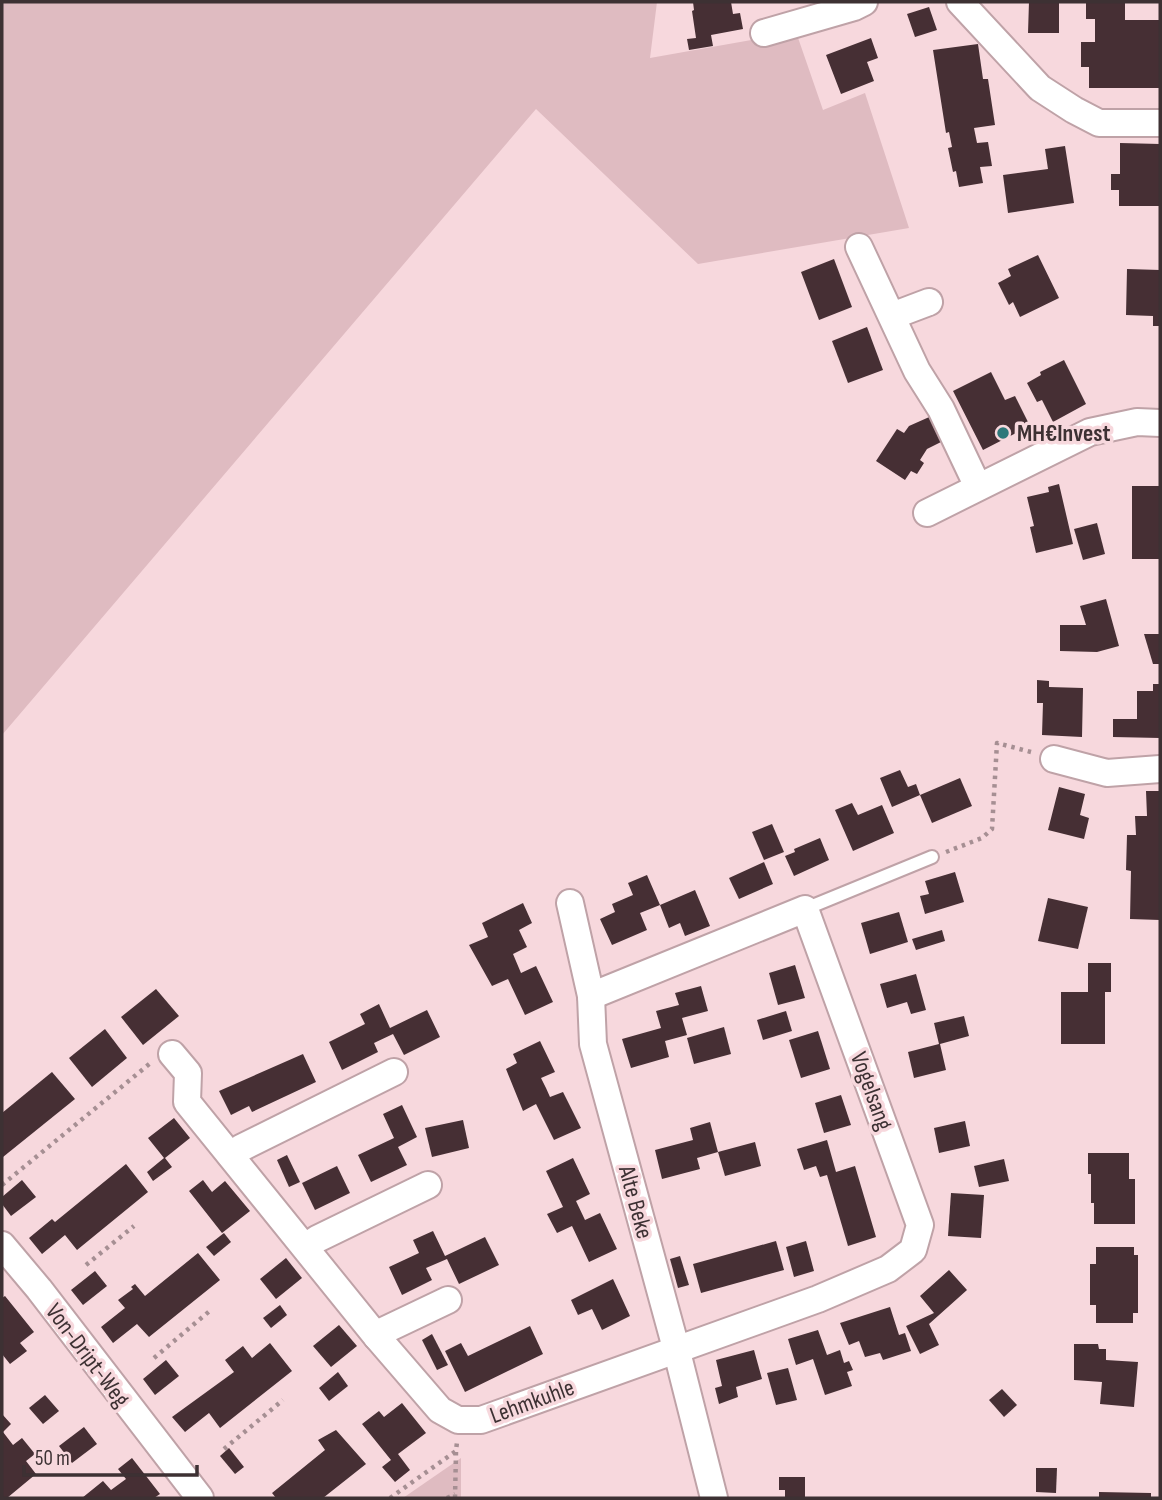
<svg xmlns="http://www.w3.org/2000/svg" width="1162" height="1500" font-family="'Sofia Sans Condensed',sans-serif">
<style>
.green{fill:#dfbbc1}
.building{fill:#462f34}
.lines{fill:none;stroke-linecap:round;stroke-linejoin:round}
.lane-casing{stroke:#bfa2a7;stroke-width:16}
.street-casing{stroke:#bfa2a7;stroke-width:30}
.path{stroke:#a68f93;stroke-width:4.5;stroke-dasharray:3.5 5;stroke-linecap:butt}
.lane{stroke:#fff;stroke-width:12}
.street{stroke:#fff;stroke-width:26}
.poi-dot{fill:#2e787a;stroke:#f7d8dd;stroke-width:2.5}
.labels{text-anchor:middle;stroke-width:7;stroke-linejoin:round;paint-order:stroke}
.poi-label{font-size:24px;font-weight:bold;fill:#3d3133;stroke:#f7d8dd;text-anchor:start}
.street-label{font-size:24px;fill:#3d3133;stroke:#f7d8dd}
</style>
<rect width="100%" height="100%" fill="#f7d8dd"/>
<g class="green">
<path d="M2,2H657L650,58L796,32L823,110L865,93L909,228L698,264L536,109L2,735Z"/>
<path d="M461,1458V1498H403Z"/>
</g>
<g class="building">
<path d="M693,2H731L733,14L740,13L743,29L711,35L713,46L689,50L687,39L696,38L692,11L694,10Z"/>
<path d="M1029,2H1059V33H1028Z"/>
<path d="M1086,2H1125V20H1160V88H1089V67H1081V42H1095V19H1086Z"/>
<path d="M929,7L937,30L915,37L907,14Z"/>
<path d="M871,38L878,58L867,62L874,81L841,94L826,55Z"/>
<path d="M978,44L983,79H988L995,125L974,128L977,143L988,142L992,166L980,167L983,183L959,187L956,171L953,172L948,148L952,147L949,132L946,133L933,50Z"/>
<path d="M1120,143L1160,144V206H1119V190H1111V174H1120Z"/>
<path d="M1065,146L1074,203L1008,213L1003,175L1048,169L1045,149Z"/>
<path d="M1038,255L1059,298L1020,317L1013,302L1009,305L998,283L1011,276L1008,269Z"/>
<path d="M834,259L852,307L819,320L801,272Z"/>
<path d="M1127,269L1160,270V326H1153V316L1126,315Z"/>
<path d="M867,327L883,370L848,383L832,341Z"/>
<path d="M1064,360L1086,404L1053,422L1042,400L1037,402L1027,383L1041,375L1040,372Z"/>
<path d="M991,372L1005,400L1015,396L1029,424L1019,429L1020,431L983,450L953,391Z"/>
<path d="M936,414L947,439L927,449L920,460L924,463L917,474L911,471L905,480L876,461L897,429L904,433L909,426Z"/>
<path d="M1059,484L1073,544L1036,553L1030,527L1034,526L1027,497L1049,492L1048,487Z"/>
<rect x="1132" y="486" width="28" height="73"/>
<path d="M1097,523L1105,554L1083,560L1074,529Z"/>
<path d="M1106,599L1119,646L1097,652L1060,651V625H1086L1080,606Z"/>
<path d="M1144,634H1160V664H1153Z"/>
<path d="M1037,680L1049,681V687L1083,688L1082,737L1042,735L1043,703H1037Z"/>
<path d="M1153,684H1160V738L1113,737V719H1137V691H1153Z"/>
<path d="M900,770L908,787L916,784L920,795L892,807L880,778Z"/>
<path d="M960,778L972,806L932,823L920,795Z"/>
<path d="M1059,787L1085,794L1080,815L1089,818L1084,839L1048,830Z"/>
<path d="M1146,791H1160V920L1130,919L1131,871L1126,870L1127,835H1136L1135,816H1147Z"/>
<path d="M852,803L858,815L882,805L894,833L853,851L835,810Z"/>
<path d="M772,824L784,852L764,860L752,832Z"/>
<path d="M820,838L829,860L794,876L785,856L795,852L794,849Z"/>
<path d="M764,862L773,884L739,899L729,878Z"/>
<path d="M955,872L964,902L925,914L920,896L929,894L925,881Z"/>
<path d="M647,875L660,905L640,913L647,930L612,945L600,919L615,912L612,904L633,895L628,883Z"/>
<path d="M695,890L710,926L685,936L680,923L669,928L660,905Z"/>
<path d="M1048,898L1088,907L1078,949L1038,941Z"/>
<path d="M523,903L532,923L519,930L527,947L513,954L521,973L536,966L553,1002L525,1015L508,979L492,986L469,945L488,937L482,923Z"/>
<path d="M899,912L908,942L870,954L861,923Z"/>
<path d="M942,930L945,941L916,950L912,939Z"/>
<path d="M1088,963H1111V992H1105V1044H1061V992H1088Z"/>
<path d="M795,965L805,998L778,1005L769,973Z"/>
<path d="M916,974L926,1010L911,1014L907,1002L887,1008L880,984Z"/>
<path d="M701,986L708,1011L682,1018L687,1035L665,1041L669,1057L631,1068L622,1039L661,1028L656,1011L679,1005L675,993Z"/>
<path d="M156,989L179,1016L143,1045L121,1017Z"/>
<path d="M379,1004L390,1028L427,1010L440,1037L404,1055L393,1034L374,1043L378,1052L342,1070L329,1042L365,1024L360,1014Z"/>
<path d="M786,1011L792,1031L763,1040L757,1020Z"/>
<path d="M964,1016L969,1036L940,1044L946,1070L914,1078L908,1052L939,1044L934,1023Z"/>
<path d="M724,1027L731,1054L694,1064L687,1038Z"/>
<path d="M105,1029L127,1058L92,1087L69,1058Z"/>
<path d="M818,1031L830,1069L801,1078L789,1040Z"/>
<path d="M540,1041L555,1072L541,1078L546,1088L550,1097L563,1092L581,1128L554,1140L536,1104L523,1111L506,1069L517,1063L513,1054Z"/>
<path d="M303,1054L316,1082L252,1112L249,1106L231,1115L219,1091Z"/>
<path d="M52,1072L75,1099L3,1157L2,1113Z"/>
<path d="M841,1095L851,1125L824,1133L815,1103Z"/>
<path d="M402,1105L417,1137L398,1147L407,1165L371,1182L358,1155L394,1138L383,1114Z"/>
<path d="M174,1118L190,1138L165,1158L172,1167L153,1181L147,1172L164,1158L148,1138Z"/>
<path d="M463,1120L469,1148L432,1157L425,1128Z"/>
<path d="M965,1121L970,1146L939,1153L934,1128Z"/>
<path d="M710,1122L718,1152L697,1158L700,1169L662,1179L655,1150L693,1140L690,1128Z"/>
<path d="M827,1140L836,1172L855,1166L876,1237L848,1246L827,1175L820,1177L816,1166L804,1170L797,1149Z"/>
<path d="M755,1142L761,1166L725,1176L718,1152Z"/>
<path d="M1088,1153H1129V1179H1135V1224H1094V1203H1091V1174H1088Z"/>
<path d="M287,1155L300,1182L289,1187L277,1160Z"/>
<path d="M573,1158L590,1194L576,1201L585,1220L600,1213L617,1249L589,1262L572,1226L557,1233L547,1214L563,1207L546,1171Z"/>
<path d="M1004,1159L1009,1181L979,1187L974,1166Z"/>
<path d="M126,1164L148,1192L77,1250L65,1235L42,1254L29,1238L52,1219L55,1222Z"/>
<path d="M337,1166L350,1193L315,1210L302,1183Z"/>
<path d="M22,1180L36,1197L11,1216L2,1204V1197Z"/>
<path d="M203,1180L212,1192L225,1181L250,1211L222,1233L189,1191Z"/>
<path d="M951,1193L984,1195L981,1238L948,1236Z"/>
<path d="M433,1231L445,1256L485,1237L499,1265L459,1284L447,1259L426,1268L432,1280L402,1295L389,1267L419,1253L413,1240Z"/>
<path d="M224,1233L231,1242L214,1256L206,1247Z"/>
<path d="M776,1241L784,1270L701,1293L693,1264Z"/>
<path d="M806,1241L814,1271L794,1277L786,1247Z"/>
<path d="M1096,1247H1134V1255H1138V1313H1133V1323H1096V1305H1090V1264H1096Z"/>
<path d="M198,1253L220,1280L149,1337L137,1324L113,1343L101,1327L125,1308L118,1300L133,1289L131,1287L135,1284L145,1296Z"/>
<path d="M680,1256L689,1285L678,1288L670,1259Z"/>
<path d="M286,1258L302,1278L276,1299L260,1279Z"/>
<path d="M949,1270L967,1290L929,1324L939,1345L920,1354L906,1326L934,1313L920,1296Z"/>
<path d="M95,1271L107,1286L83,1305L71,1290Z"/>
<path d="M613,1279L630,1316L602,1330L592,1309L578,1315L571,1300Z"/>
<path d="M5,1296L34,1332L20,1343L27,1351L10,1364L2,1354V1298Z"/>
<path d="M280,1305L287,1315L271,1328L263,1318Z"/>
<path d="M890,1307L899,1335L905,1333L911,1351L883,1360L880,1353L865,1357L859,1341L849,1345L840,1323Z"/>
<path d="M339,1325L357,1346L331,1367L313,1346Z"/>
<path d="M530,1326L543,1354L465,1392L445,1351L461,1343L468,1356Z"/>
<path d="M818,1330L827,1355L840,1350L844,1363L849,1361L853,1370L847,1372L852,1386L825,1395L813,1359L796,1365L788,1339Z"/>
<path d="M432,1334L448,1365L437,1370L422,1340Z"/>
<path d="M270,1343L292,1371L220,1428L209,1413L185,1432L172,1417L234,1372L225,1360L243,1346L252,1358Z"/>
<path d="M1074,1344H1098L1099,1349H1106V1360L1138,1362L1134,1407L1100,1404L1102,1382L1074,1380Z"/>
<path d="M754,1350L762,1379L736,1387L738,1397L719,1404L715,1388L722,1386L716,1360Z"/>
<path d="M166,1360L179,1376L155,1395L143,1379Z"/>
<path d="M788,1368L797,1400L776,1405L767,1373Z"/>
<path d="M338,1372L348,1386L329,1401L319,1388Z"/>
<path d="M1002,1389L1017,1405L1004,1417L989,1400Z"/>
<path d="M45,1395L59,1411L43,1424L29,1408Z"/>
<path d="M402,1403L426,1433L398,1454L410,1470L395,1482L382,1467L391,1460L362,1424L379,1411L384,1417Z"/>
<path d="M2,1414L11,1424L3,1432L13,1445L22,1438L35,1454L26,1461L36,1474L7,1498H2Z"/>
<path d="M84,1427L97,1444L72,1463L59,1446Z"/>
<path d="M336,1430L366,1464L323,1498H276L272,1493L325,1450L318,1440Z"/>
<path d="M229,1448L244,1467L235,1474L220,1456Z"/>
<path d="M132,1458L160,1494L154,1498H82L103,1481L111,1490L126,1479L118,1469Z"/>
<path d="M1036,1468H1057L1056,1493L1036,1492Z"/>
<path d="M779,1477H805V1498H785V1490H779Z"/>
<path d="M1099,1492L1151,1493V1498H1099Z"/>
</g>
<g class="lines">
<defs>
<path id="lane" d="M805,909L932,857"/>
<g id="street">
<path d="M960,2L1040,88L1074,110L1099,123H1160"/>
<path d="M764,33L854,7L864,2"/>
<path d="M859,247L917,371L941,409L978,487"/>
<path d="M892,316L929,302"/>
<path d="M927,513L1090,432L1137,422L1160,423"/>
<path d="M1054,759L1107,773L1160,769"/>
<path d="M570,903L591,996L593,1044L676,1348L714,1498"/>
<path d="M172,1054L188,1073L187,1102L377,1337L440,1410L458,1420H481L818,1299L888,1269L913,1250L920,1225L805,909L591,996"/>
<path d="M231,1156L241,1148L394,1072"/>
<path d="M2,1245L39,1289L200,1498"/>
<path d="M305,1247L317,1239L428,1185"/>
<path d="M377,1337L385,1330L448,1300"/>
</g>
</defs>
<use href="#lane" class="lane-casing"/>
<use href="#street" class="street-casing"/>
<g class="path">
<path d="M946,852L982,838L992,829L997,743L1031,752"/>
<path d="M2,1185L153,1061"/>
<path d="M86,1265L134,1226"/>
<path d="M154,1358L212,1309"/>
<path d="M224,1449L283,1400"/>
<path d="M390,1498L456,1451L457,1442"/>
<path d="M447,1498L455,1494"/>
<path d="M455,1498L456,1452"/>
</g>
<use href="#lane" class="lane"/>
<use href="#street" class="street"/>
</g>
<circle class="poi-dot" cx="1003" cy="433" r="7"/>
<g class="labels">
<g class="poi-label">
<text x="1017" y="441">MH€Invest</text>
</g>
<g class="street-label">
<text transform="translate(872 1091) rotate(70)" y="8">Vogelsang</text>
<text transform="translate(636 1202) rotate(75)" y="8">Alte Beke</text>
<text transform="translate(88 1355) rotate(53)" y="8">Von-Dript-Weg</text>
<text transform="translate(532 1401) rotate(-20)" y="8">Lehmkuhle</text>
</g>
</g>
<rect width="1162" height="1500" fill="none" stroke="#3d3133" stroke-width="7"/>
<path d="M24 1465v10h173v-10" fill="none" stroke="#3d3133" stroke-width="3.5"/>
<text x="35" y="1465" font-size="21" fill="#3d3133" stroke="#f7d8dd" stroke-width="5" paint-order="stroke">50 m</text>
</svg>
